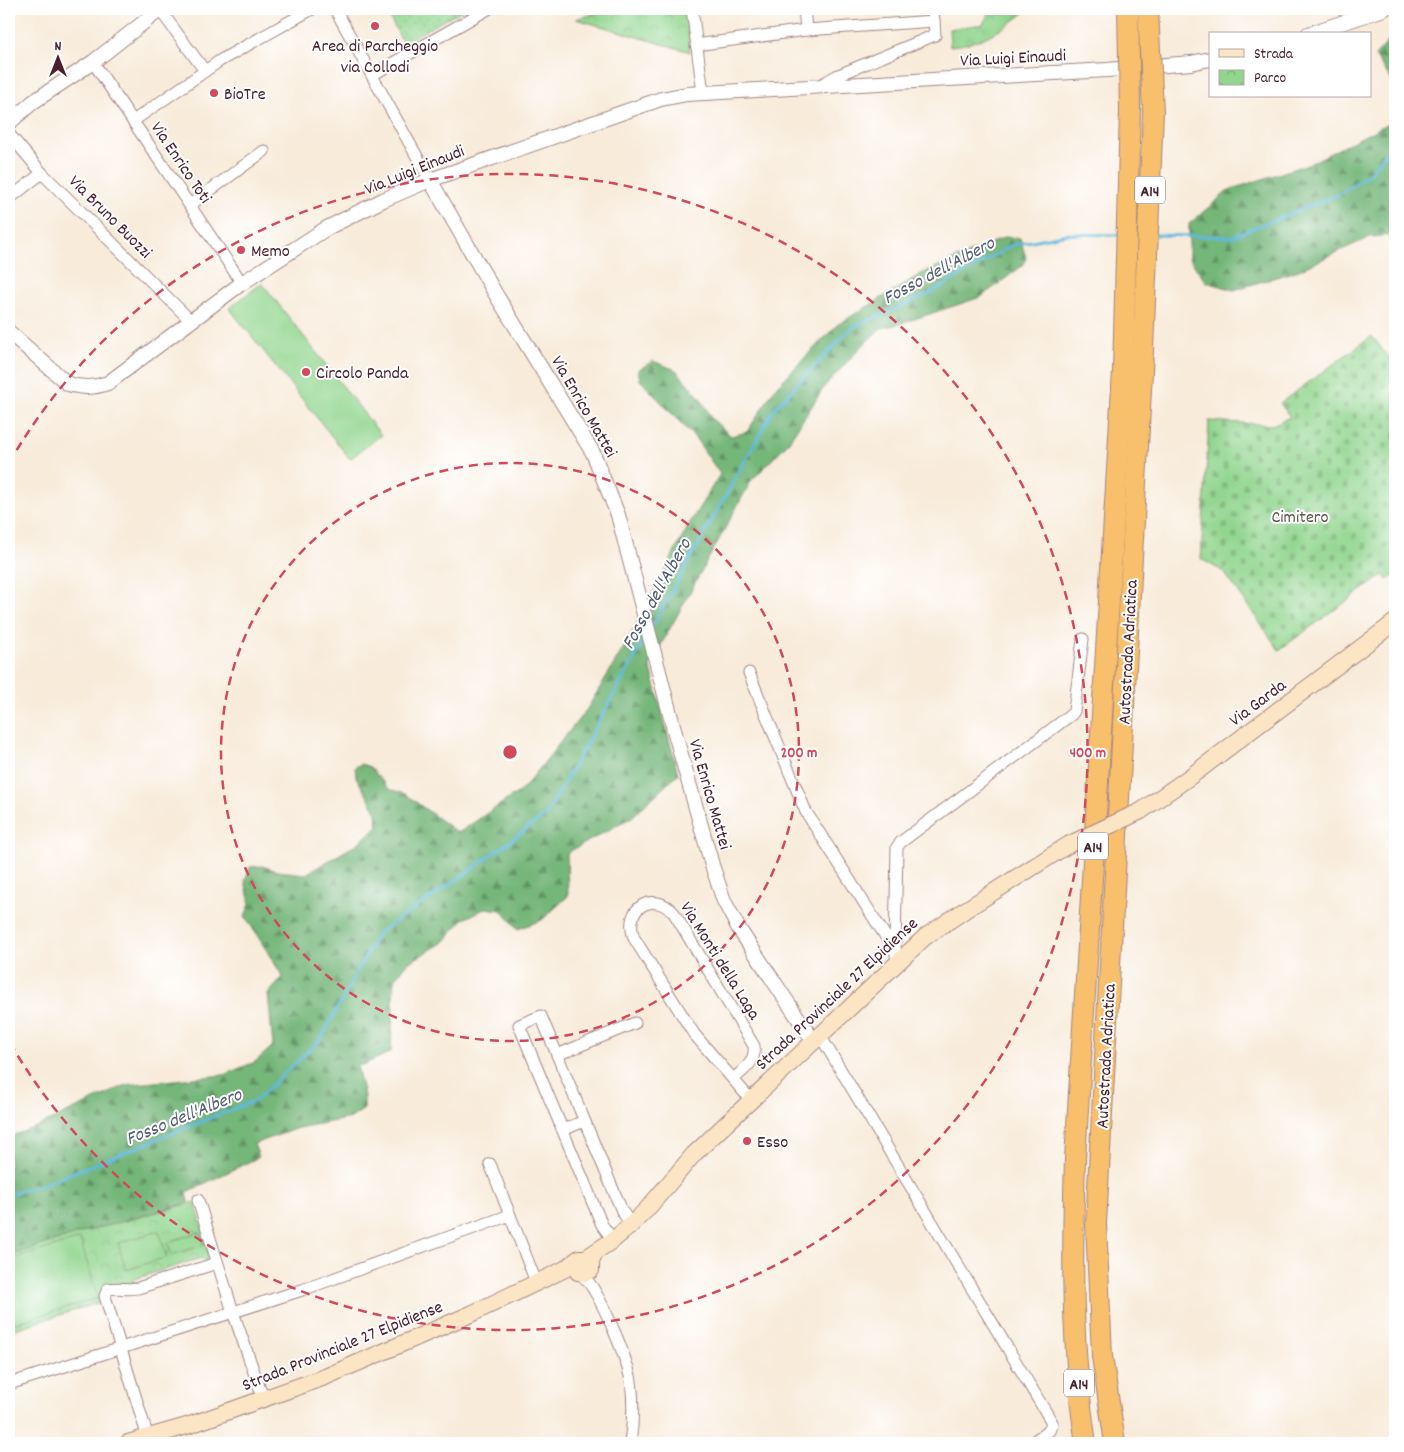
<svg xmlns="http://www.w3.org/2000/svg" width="1404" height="1452" font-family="Dekko,sans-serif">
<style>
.grass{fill:url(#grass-dots);stroke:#6e7a5c}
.forest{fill:url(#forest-firs);stroke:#5f6a52}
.cemetery{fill:url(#cemetery-stones);stroke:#6e7a5c}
.park{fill:url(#park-crowns);stroke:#6e7a5c}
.garden{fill:#91d58e;stroke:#6e7a5c}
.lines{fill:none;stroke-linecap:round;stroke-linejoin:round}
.stream{stroke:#5fb9dd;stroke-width:3}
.minor-casing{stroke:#a18582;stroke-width:13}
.tertiary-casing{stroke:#a18582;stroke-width:16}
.secondary-casing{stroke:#a18582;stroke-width:18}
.motorway-casing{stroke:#a18582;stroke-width:22}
.minor{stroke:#fff;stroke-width:11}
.tertiary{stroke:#fff;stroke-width:14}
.secondary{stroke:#fce5c4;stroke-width:16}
.motorway{stroke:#f8bf6c;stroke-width:20}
.secondary-bridge-casing{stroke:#a18582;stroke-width:18;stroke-linecap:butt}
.motorway-bridge-casing{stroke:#a18582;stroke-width:22;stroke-linecap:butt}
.secondary-bridge{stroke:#fce5c4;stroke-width:16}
.motorway-bridge{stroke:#f8bf6c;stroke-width:20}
.ring{fill:none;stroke:#d1495b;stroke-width:2.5;stroke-dasharray:9 6}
.poi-dot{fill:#d1495b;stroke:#fff;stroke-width:2}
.labels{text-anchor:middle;stroke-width:4;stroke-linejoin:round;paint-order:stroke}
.shield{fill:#fff;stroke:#80626b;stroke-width:1}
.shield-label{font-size:16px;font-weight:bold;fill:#4a1f2b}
.poi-label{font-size:18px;fill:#4a1f2b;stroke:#fff;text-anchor:start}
.street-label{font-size:18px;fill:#4a1f2b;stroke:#fff}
.park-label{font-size:18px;fill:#5f5649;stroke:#fff}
.water-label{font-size:19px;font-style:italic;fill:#525d72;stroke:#fff}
.centre{fill:#d1495b;stroke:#fff;stroke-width:2.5}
.ring-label{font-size:15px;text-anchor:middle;font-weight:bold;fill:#d1495b;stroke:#fff;stroke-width:4;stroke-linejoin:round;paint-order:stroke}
</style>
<defs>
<pattern id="grass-dots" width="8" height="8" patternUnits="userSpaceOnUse" patternTransform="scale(1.25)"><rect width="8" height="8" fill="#91d58e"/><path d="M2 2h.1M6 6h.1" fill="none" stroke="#7fb67b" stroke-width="1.8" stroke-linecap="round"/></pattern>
<pattern id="forest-firs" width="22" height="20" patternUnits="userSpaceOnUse" patternTransform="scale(1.25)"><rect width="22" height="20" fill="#74b679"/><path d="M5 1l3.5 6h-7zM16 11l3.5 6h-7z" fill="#619363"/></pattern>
<pattern id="cemetery-stones" width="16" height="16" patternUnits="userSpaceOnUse" patternTransform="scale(1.25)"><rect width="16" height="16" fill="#91d58e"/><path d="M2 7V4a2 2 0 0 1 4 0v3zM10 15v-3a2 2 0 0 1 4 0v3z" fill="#7fb67b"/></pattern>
<pattern id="park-crowns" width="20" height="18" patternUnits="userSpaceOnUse" patternTransform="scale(1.25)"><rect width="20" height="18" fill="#91d58e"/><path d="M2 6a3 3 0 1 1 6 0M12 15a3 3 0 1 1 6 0" fill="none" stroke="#7fb67b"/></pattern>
</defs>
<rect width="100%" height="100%" fill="#fff"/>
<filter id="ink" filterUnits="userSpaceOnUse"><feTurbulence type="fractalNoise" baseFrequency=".02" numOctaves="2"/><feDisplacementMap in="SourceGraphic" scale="10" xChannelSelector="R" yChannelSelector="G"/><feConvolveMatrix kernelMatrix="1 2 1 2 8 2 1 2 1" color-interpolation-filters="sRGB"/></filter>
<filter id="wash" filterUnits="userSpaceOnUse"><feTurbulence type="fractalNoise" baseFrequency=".0096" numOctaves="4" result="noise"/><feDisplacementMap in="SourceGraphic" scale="20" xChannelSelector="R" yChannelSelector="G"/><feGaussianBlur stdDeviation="1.12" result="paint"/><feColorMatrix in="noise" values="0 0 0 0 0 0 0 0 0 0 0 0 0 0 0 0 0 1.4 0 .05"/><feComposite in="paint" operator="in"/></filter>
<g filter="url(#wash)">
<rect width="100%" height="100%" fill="#f8ebda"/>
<path class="grass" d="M385,9H464L403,43Z"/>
<g class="forest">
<path d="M1395,38V85L1375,56L1391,39Z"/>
<path d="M1395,103V235L1370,237L1299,270L1234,290L1206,282L1189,258V224L1229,190L1311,163L1393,121Z"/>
<path d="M1005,237L1020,238L1026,258L1022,266L981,297L899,324L881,328L860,348L825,386L787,444L751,481L650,665L678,774L632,817L567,853L568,896L542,920L518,929L501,910L486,908L462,920L444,942L408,963L394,980L391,1052L365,1064L357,1066L364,1096V1109L351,1118L298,1128L254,1144L259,1157L187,1192L189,1203L77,1234L9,1256V1137L41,1125L126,1085L223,1075L255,1062L273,1046L268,994L283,977L245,916L250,904L245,880L250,867L262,866L277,871L306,874L357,844L378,826L375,809L356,777L355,767L361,764L370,767L389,789L405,794L458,833L523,789L587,709L626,644L691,521L720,474L696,439L640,380L638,370L653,361L676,370L701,399L712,419L731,436L747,432L776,387L837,325L921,274Z"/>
</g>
<path class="cemetery" d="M1372,336L1395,366V575L1387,580L1383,575L1279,650L1224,572L1201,559L1209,421L1272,425L1290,417L1280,403Z"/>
<g class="park">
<path d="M596,9H686L690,52L576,19L596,13Z"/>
<path d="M991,9H1029C1005,28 982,44 950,46L949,29L983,24Z"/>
<path d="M195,1202L208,1247L207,1263L201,1258L132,1280L137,1285L116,1283L101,1302L9,1331V1256L77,1234Z"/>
</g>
<g class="garden">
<path d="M262,283L381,435L350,459L229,308Z"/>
<path d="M159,1231L167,1257L126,1270L118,1243Z"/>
<path d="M200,1232L204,1245L171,1255L168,1242Z"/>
<path d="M80,1239L98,1298L9,1325V1260Z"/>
</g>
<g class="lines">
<g class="stream">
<path d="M1155,235L1231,237L1338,195L1370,173L1395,141"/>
<path d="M652,627L774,409L851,328L931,293L1012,245L1067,234L1119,235"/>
<path d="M9,1194L42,1185L256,1100L321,1039L378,933L457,880L547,814L645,639"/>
</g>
</g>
</g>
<g filter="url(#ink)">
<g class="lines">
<defs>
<g id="minor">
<path d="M335,9L430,180"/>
<path d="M692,9L703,93"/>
<path d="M804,9L806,30"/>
<path d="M160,10L205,71"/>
<path d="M696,45L806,30L934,21"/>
<path d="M93,62L242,283"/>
<path d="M372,75L488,9"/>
<path d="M819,86L836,76L935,35L933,9"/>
<path d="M133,121L221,60L312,9"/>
<path d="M9,134L42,173L191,321"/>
<path d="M9,199L42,173"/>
<path d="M190,205L264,151"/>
<path d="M749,673L806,812L886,937L895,948"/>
<path d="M897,962L895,948L897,847L901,842L1072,714L1074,711L1083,639"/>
<path d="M819,1037L824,1042L1050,1419L1052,1423L1049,1431L1031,1443"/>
<path d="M557,1055L635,1023"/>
<path d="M733,1079C744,1070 756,1062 754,1046L674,913C653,890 623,908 634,938L694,1034L750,1099"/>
<path d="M563,1130L584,1121"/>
<path d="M490,1164L536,1282"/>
<path d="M198,1200L233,1312L263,1398"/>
<path d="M613,1240L602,1225L519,1025L541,1016L622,1211L631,1225"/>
<path d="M579,1272C584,1277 589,1282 592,1287C605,1307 627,1358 631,1381C634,1402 633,1423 630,1443"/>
<path d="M9,1384L302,1290L510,1215"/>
<path d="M148,1438L107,1303L105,1296L108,1289C118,1287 128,1290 138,1288L217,1263"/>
</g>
<g id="tertiary">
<path d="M1308,34L1384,9"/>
<path d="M9,123L33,102L93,62L161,9"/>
<path d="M430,180L495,293L593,453L618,515L676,737L712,865L724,901L739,929L814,1042"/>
<path d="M9,332L68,384C83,388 94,388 108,383L242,283L327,228L383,200L430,180L661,99L687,94L1107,70L1191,63L1210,59"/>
</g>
<g id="secondary">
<path d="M1141,811L1191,776L1395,622"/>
<path d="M586,1258L613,1240L631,1225L648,1208L694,1154L925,937L965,910L1068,845"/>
<path d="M576,1262L575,1267L578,1272L586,1273L591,1270V1262L594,1255"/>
<path d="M128,1443L187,1426L325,1377L471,1314L565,1269L579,1258H586L591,1262"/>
</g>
<g id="motorway">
<path d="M1086,1443C1071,1349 1072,1254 1075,1159L1123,371"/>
<path d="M1115,1443L1102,1356L1096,1224L1142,372"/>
</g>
</defs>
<use href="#minor" class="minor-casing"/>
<use href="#tertiary" class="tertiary-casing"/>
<use href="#secondary" class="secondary-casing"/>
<use href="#motorway" class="motorway-casing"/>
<use href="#minor" class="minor"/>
<use href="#tertiary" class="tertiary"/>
<use href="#secondary" class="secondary"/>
<use href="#motorway" class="motorway"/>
<defs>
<path id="secondary-bridge" d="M1068,845L1141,811"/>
<g id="motorway-bridge">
<path d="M1123,371L1130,109L1128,9"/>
<path d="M1142,372L1153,112L1148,9"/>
</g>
</defs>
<use href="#secondary-bridge" class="secondary-bridge-casing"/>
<use href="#motorway-bridge" class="motorway-bridge-casing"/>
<use href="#secondary-bridge" class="secondary-bridge"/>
<use href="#motorway-bridge" class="motorway-bridge"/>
</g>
</g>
<g class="ring">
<circle cx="510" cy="752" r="289"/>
<path d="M9 463A578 578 0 1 1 9 1041"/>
</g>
<g class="poi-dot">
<circle cx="375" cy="26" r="5"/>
<circle cx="214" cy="93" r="5"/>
<circle cx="241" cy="250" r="5"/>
<circle cx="306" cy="372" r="5"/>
<circle cx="747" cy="1141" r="5"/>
</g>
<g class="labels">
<g class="shield">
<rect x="1135" y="176.5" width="30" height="27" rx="4"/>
<rect x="1078" y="832.5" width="30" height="27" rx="4"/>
<rect x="1064" y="1369.5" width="30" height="27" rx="4"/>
</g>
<g class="shield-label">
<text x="1150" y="196">A14</text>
<text x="1093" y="852">A14</text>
<text x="1079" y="1389">A14</text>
</g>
<g class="poi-label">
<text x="375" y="51" text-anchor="middle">Area di Parcheggio<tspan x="375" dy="21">via Collodi</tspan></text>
<text x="224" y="99">BioTre</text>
<text x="251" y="256">Memo</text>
<text x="316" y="378">Circolo Panda</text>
<text x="757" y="1147">Esso</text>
</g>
<g class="street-label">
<text transform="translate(1013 57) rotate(-3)" y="6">Via Luigi Einaudi</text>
<text transform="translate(182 162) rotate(56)" y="6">Via Enrico Toti</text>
<text transform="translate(414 169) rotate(-22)" y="6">Via Luigi Einaudi</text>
<text transform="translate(111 216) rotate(45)" y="6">Via Bruno Buozzi</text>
<text transform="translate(585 406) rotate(60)" y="6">Via Enrico Mattei</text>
<text transform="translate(1127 652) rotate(-87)" y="6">Autostrada Adriatica</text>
<text transform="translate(1257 702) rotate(-37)" y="6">Via Garda</text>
<text transform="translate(711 794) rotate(74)" y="6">Via Enrico Mattei</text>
<text transform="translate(721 960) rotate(58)" y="6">Via Monti della Laga</text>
<text transform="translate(836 993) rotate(-43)" y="6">Strada Provinciale 27 Elpidiense</text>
<text transform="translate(1105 1056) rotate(-87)" y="6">Autostrada Adriatica</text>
<text transform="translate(342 1345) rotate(-22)" y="6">Strada Provinciale 27 Elpidiense</text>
</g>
<g class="park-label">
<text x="1300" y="522">Cimitero</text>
</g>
<g class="water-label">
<text transform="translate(938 269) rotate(-28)" y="7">Fosso dell'Albero</text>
<text transform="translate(655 593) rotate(-61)" y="7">Fosso dell'Albero</text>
<text transform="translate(183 1115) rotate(-22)" y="7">Fosso dell'Albero</text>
</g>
</g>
<circle cx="510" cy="752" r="8" class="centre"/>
<g class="ring-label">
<text x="799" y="757">200 m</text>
<text x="1088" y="757">400 m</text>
</g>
<rect width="1404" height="1452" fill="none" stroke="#fff" stroke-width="30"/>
<rect x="1209" y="32" width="162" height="65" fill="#ffffff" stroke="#b7a5aa"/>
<rect x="1219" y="49" width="25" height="8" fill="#fce5c4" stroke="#b7a5aa"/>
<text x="1254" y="58" font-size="15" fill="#4a1f2b">Strada</text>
<rect x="1219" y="70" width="25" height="15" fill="url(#park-crowns)" stroke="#b7a5aa"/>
<text x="1254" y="82" font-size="15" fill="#4a1f2b">Parco</text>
<g transform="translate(58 58)" stroke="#ffffff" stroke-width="4" paint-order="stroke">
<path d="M0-4L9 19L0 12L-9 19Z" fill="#4a1f2b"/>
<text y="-8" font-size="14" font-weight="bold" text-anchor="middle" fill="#4a1f2b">N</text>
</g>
</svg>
